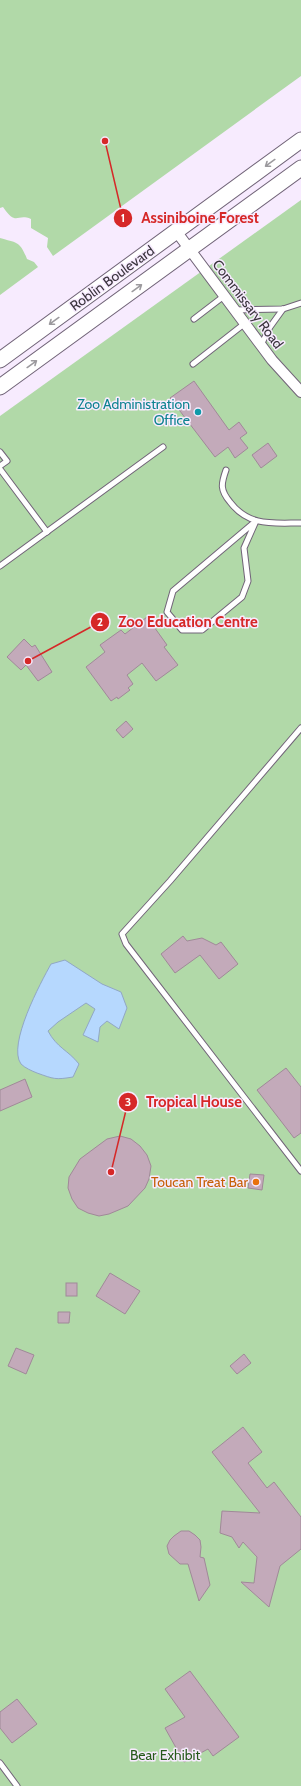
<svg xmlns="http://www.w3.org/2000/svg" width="301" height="1786" font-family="Cabin,sans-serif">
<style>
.green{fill:#b1d9a8}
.water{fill:#b6d8fe;stroke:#91a7c4}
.building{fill:#c3aaba;stroke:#a08998}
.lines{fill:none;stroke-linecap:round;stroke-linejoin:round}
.service-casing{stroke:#716478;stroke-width:7}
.minor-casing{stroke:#716478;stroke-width:12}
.secondary-casing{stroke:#716478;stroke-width:17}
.service{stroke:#fff;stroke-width:5}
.minor{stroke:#fff;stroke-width:10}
.secondary{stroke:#fff;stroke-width:15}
.oneway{stroke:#9c9a9e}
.culture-dot{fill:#0f9aa8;stroke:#f7ebfe;stroke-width:1.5}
.food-dot{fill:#e8710a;stroke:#f7ebfe;stroke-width:1.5}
.labels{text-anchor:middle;stroke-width:3;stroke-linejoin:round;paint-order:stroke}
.street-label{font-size:14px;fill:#3a343d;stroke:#f7ebfe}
.culture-label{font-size:14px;fill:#0d838f;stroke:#f7ebfe;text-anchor:end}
.food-label{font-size:14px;fill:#c56008;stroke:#f7ebfe;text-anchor:end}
.park-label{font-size:14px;fill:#265a1a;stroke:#f7ebfe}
.leader{fill:none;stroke:#d62828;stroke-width:1.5}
.callout-dot{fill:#d62828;stroke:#f7ebfe;stroke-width:1.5}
.mark-label{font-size:12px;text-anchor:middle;font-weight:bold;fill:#fff}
.callout-label{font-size:15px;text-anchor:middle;font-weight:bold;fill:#d62828;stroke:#f7ebfe;stroke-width:3;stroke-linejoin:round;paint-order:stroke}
</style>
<rect width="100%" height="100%" fill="#f7ebfe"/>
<g class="green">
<path d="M0,0H301V76L53,256L47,247L48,238L31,228V219C16,213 17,227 3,207L0,208Z"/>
<path d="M301,200V1786H0V416Z"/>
<path d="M0,238C17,243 20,241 27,259L34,262L38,267L0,295Z"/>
</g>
<path class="water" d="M65,960L102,984L121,992L127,1008L119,1029L107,1021L100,1027L98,1042L83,1035L95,1009L86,1003L58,1022L48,1031C57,1048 68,1050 79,1064L73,1077C55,1080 54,1079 37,1073C32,1071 25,1068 21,1064C7,1045 41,982 51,964Z"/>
<g class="building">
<path d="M194,381L229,430L239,422L247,433L240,438L248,448L235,458L228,447L215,457L170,398Z"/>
<path d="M268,443L277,456L261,468L252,455Z"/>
<path d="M147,617L167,645L164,647L178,665L156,681L142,663L127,675L133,684L128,688L130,690L118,699L117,697L111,701L86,667L105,652L100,645L121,630L125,634Z"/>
<path d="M24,639L32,647L35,645L52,672L38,681L26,665L21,670L7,657Z"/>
<path d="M126,721L133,729L123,738L116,730Z"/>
<path d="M183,936L187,941L202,938L216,945L221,942L238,964L219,979L200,955L175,973L161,954Z"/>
<path d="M286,1068L301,1087V1133L294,1138L257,1090Z"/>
<path d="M25,1079L32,1097L0,1111V1090Z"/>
<path d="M120,1136L131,1139L140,1146L147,1155L151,1166L149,1179L145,1188L128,1206L109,1214L99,1216L88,1213L78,1208L72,1199L68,1188L69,1177L80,1159L107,1139Z"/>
<path d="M250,1174L264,1175L262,1190L248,1188Z"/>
<path d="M110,1273L140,1291L125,1314L96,1296Z"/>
<rect x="66" y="1283" width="11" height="13"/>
<path d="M58,1312H70L69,1323H58Z"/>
<path d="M16,1348L34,1355L26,1374L8,1366Z"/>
<path d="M244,1354L251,1363L237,1374L230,1366Z"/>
<path d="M243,1427L262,1452L248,1463L267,1488L274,1482L301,1517V1549L280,1566L269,1607L241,1582L254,1583L257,1557L243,1542L239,1548L232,1537L220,1533L222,1511L260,1513L212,1452Z"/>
<path d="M181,1531H189L195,1535L200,1540L201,1547L200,1557L204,1558L210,1585L199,1601L188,1564H180L169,1554L167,1546L170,1540L174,1536Z"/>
<path d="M190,1671L239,1737L213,1756L208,1749L184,1762L165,1728L185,1717L165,1689Z"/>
<path d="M17,1699L37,1724L12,1743L0,1728V1712Z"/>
</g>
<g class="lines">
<defs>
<g id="service">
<path d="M235,310L283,309L301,303"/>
<path d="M194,319L224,296"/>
<path d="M261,345L270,327L283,309"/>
<path d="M193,364L244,324"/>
<path d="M0,452L7,461L0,466"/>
<path d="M0,469L47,532"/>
<path d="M226,470C221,484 220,490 230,502C249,527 273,523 301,523"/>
<path d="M256,521L244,548L248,581L242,597L202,630H182L167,612L173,591Z"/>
<path d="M0,566L163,447"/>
<path d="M301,728L170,881L122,934L126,944L301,1171"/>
<path d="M0,1763L17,1786"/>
</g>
<path id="minor" d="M176,231L272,360L301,392"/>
<g id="secondary">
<path d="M0,360L301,140"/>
<path d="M0,387L301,168"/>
</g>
</defs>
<use href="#service" class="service-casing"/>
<use href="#minor" class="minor-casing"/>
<use href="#secondary" class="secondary-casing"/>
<use href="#service" class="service"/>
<use href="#minor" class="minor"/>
<use href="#secondary" class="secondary"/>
</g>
<defs><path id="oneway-shaft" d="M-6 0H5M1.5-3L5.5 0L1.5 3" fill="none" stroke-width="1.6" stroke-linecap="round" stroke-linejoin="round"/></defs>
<g class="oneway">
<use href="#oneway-shaft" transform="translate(270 163) rotate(144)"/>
<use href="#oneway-shaft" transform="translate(137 288) rotate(-36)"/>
<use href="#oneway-shaft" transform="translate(54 321) rotate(144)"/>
<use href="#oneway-shaft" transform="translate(32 364) rotate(-36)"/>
</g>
<circle class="culture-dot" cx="198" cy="412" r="4"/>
<circle class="food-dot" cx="256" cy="1182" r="4"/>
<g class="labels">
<g class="street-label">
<text transform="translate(112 278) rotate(-36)" y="5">Roblin Boulevard</text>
<text transform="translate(248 304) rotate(53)" y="5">Commissary Road</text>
</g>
<g class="culture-label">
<text x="190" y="409">Zoo Administration<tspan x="190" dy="16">Office</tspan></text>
</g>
<g class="food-label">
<text x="248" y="1187">Toucan Treat Bar</text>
</g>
<g class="park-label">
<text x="165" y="1760">Bear Exhibit</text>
</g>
</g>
<path class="leader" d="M105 141L123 218M28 661L100 622M111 1172L128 1102"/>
<g class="callout-dot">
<circle cx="105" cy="141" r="4"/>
<circle cx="28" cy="661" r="4"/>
<circle cx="111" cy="1172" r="4"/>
<circle cx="123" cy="218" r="10"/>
<circle cx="100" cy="622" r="10"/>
<circle cx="128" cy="1102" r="10"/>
</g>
<g class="mark-label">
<text x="123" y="222">1</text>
<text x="100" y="626">2</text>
<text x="128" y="1106">3</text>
</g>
<g class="callout-label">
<text x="200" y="223">Assiniboine Forest</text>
<text x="188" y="627">Zoo Education Centre</text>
<text x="194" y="1107">Tropical House</text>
</g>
</svg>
